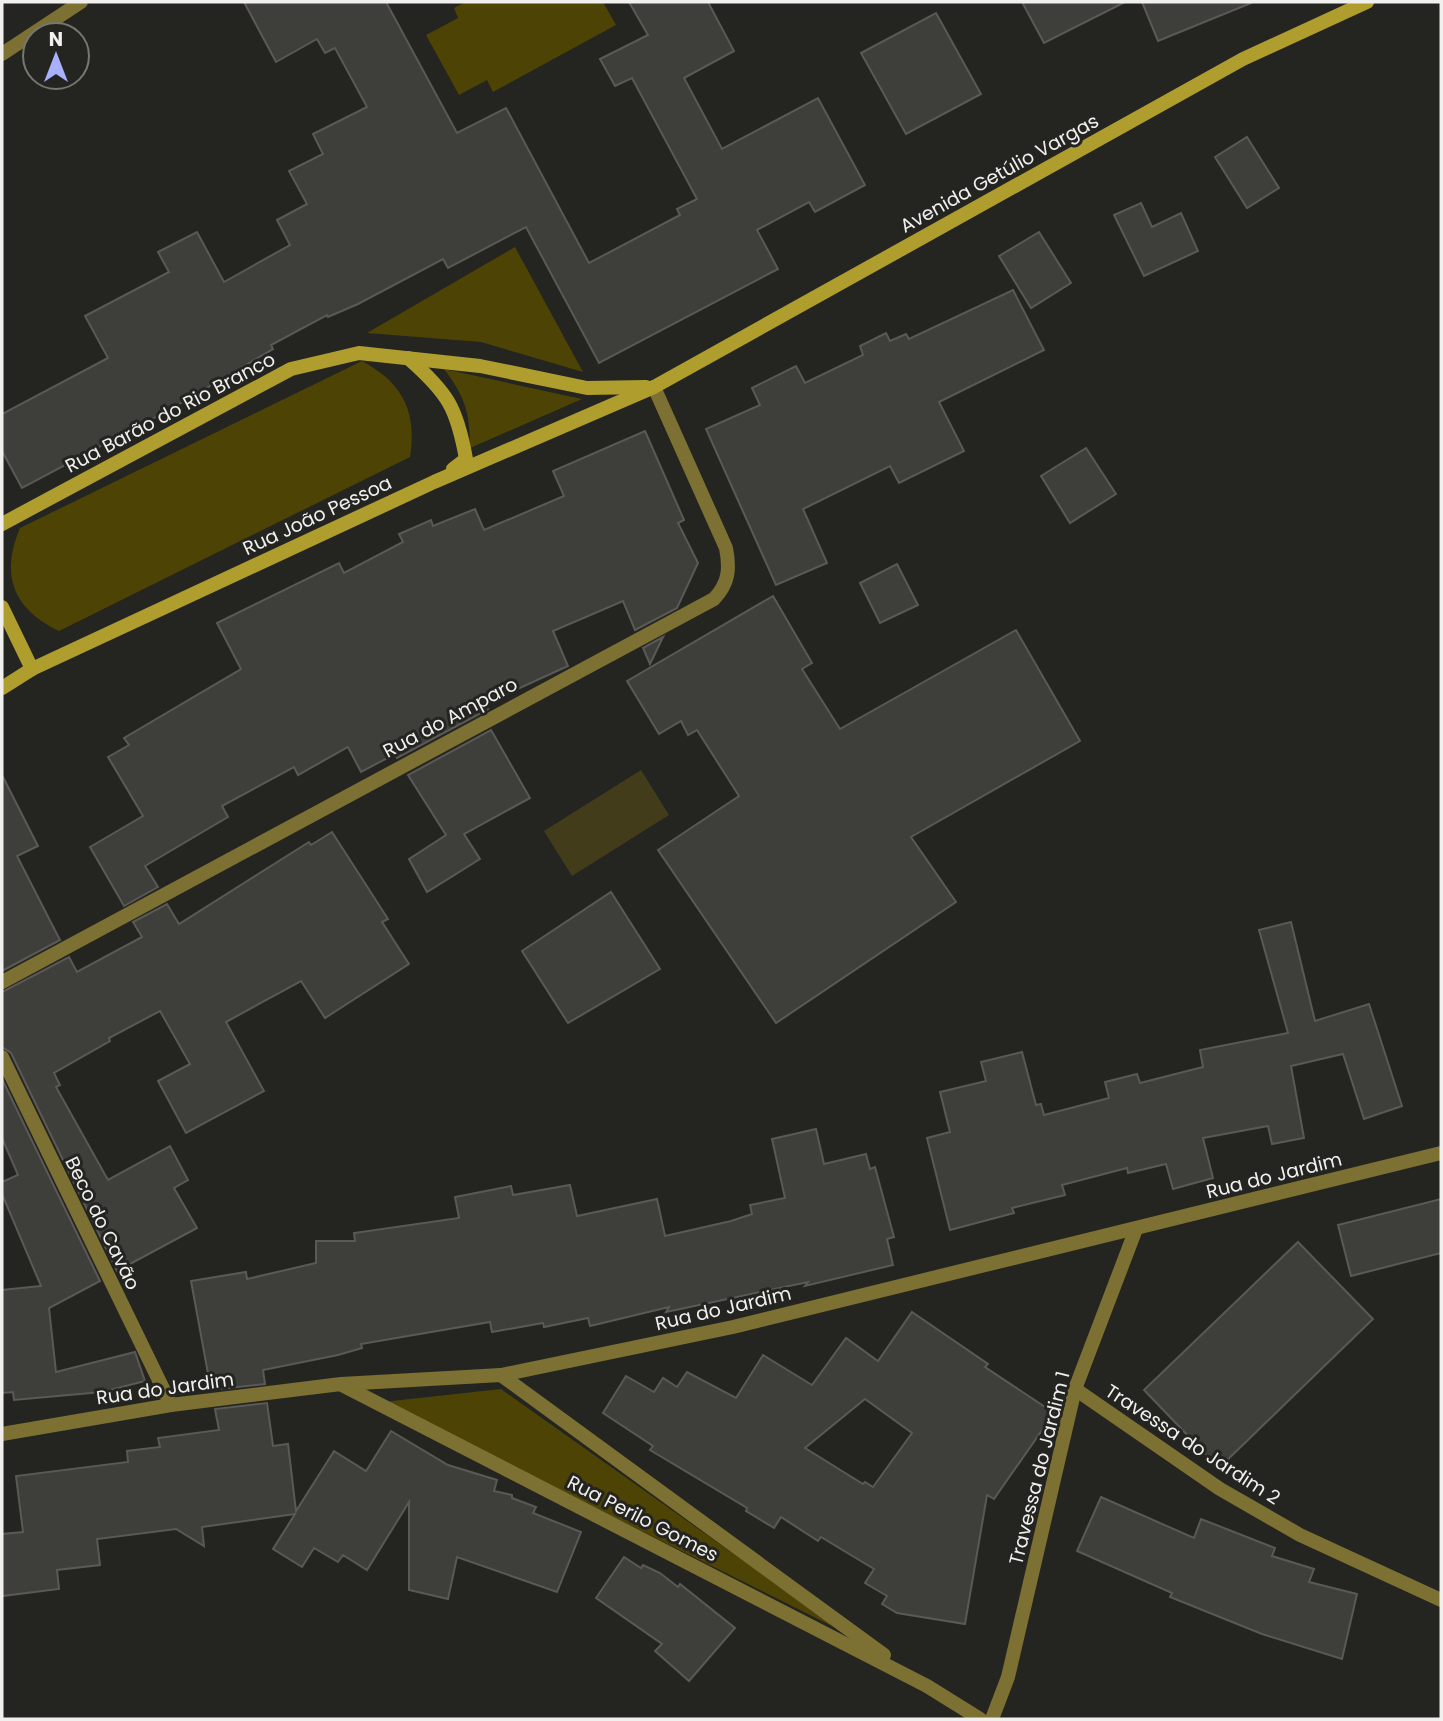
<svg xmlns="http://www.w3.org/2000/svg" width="1443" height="1721" font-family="Poppins,sans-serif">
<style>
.green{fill:#4d4305}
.water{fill:#423c1b}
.building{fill:#3e3e3b;stroke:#5a5956;stroke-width:2;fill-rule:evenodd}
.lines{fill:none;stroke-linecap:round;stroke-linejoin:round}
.minor{stroke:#7c7132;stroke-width:14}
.secondary{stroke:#af9d2d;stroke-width:14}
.labels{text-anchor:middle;stroke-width:6;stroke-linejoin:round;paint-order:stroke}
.street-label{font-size:19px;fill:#f1f0ee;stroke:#242421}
</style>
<rect width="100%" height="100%" fill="#242421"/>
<g class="green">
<path d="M466,2H603L616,25L493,92L487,80L459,95L426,35L458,18L454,8Z"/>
<path d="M515,247L583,372L481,342L367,333Z"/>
<path d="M362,361C403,383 417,412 410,457L59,631C13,609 0,575 20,528Z"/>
<path d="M444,369L582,399L470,448C470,412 465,397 444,369Z"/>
<path d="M501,1389L844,1632L383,1402Z"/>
</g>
<path class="water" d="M641,770L669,815L572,876L544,831Z"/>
<g class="building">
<path d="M244,2H386L457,133L506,108L589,263L680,215L677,209L697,199L632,78L615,86L600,59L648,35L629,2H708L734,51L684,78L722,149L818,98L865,185L815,212L809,202L757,230L778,269L599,363L526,227L448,268L443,259L358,304L328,317L327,315L271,345L273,349L171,409L22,488L2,451V414L108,358L85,316L169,272L158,252L197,232L224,282L290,245L277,220L307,204L289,171L323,154L313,134L367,107L335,48L325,53L317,39L276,62Z"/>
<path d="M1022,2H1125L1044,43Z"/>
<path d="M1142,2H1251V3L1158,41Z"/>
<path d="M936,13L981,94L906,134L861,53Z"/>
<path d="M1247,137L1279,188L1247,208L1215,157Z"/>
<path d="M1141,203L1152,227L1181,213L1198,251L1144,276L1114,215Z"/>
<path d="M1039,232L1071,283L1031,308L999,256Z"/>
<path d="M1013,290L1044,350L939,402L964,451L899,483L890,466L803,509L827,563L776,585L706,429L760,405L752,388L796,366L805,383L863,355L860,346L886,333L890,341L906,334L909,339Z"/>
<path d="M645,431L684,520L678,523L698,563L677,608L635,630L623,601L553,631L568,666L485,704L488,709L481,713L397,758L395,754L361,772L348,747L298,775L294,767L222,806L228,817L145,866L158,887L124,906L90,847L143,816L108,757L129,745L124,738L241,669L217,623L339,563L344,573L403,542L399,534L431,520L433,526L475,509L484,530L564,496L553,471Z"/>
<path d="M1086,448L1116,494L1070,523L1041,476Z"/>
<path d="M897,564L918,605L880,623L860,583Z"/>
<path d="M773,596L812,663L802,669L840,729L1016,630L1080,741L911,837L956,902L776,1023L658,850L739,796L697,730L688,735L681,721L659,734L627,681Z"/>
<path d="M663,637L650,664L643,648Z"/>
<path d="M491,730L530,798L464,834L480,859L427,892L409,859L446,835L408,775Z"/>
<path d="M2,775L38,846L17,856L60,940L2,971Z"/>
<path d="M332,832L388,919L382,922L409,964L325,1018L301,981L226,1022L264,1091L186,1133L158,1081L190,1064L160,1011L109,1038L110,1041L54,1073L60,1085L56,1087L108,1180L170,1146L188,1180L174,1188L197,1228L117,1271L11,1053L2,1047V992L69,957L77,972L142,937L133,922L167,904L179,924L309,842L311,845Z"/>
<path d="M611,892L660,969L568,1023L522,951Z"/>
<path d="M1291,922L1315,1021L1369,1004L1402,1106L1364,1119L1343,1054L1291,1066L1304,1138L1272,1144L1268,1126L1203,1138L1213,1178L1173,1189L1166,1164L1128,1173L1127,1168L1062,1185L1065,1195L1012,1208L1014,1213L950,1230L927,1138L950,1132L940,1092L986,1081L981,1062L1022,1052L1036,1105L1041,1104L1044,1115L1109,1098L1105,1082L1137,1074L1140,1083L1203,1067L1200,1050L1288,1033L1259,930Z"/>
<path d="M2,1079L100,1281L49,1308L56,1372L135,1352L145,1381L102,1392L14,1400L13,1392L2,1393V1290L41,1286L2,1194V1182L18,1175L2,1138Z"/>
<path d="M816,1129L824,1164L866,1154L870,1169L875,1167L894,1237L887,1239L893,1265L805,1286L808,1282L666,1312L669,1307L590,1326L588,1318L544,1327L543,1323L492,1332L490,1322L361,1344L362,1348L338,1355L263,1370L265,1384L211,1390L191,1281L246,1272L247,1279L316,1263V1241H355L354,1233L459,1218L455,1197L511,1186L513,1195L570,1185L577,1216L657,1199L665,1236L731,1221L752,1214L750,1205L785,1198L772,1139Z"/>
<path d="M1441,1199V1253L1351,1276L1338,1225Z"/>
<path d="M1298,1242L1373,1319L1219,1468L1144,1390Z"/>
<path d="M912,1312L988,1364L985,1367L1054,1413L994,1499L987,1495L965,1624L897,1613L882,1604L887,1596L865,1583L874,1569L821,1537L818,1541L781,1517L774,1528L746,1511L747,1508L650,1450L653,1446L603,1413L626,1376L654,1392L663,1378L677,1387L687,1372L736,1398L763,1355L812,1385L846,1338L878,1361ZM865,1399L912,1433L873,1487L865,1482L863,1484L805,1448Z"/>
<path d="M267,1403L273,1446L288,1444L296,1511L334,1451L366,1471L391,1431L448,1465L497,1480L494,1491L512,1495V1498L536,1507L533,1513L581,1532L557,1592L457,1557L448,1599L409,1590V1502L367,1570L343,1555L338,1562L314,1548L302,1567L273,1549L295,1514L202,1527L204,1546L176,1529L97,1539L100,1565L57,1570L59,1589L2,1596V1534L23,1532L16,1476L128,1462L127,1451L160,1447L158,1438L219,1430L215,1409Z"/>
<path d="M1101,1497L1194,1538L1201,1519L1275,1548L1272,1556L1314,1569L1309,1582L1357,1594L1342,1659L1262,1634L1170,1597L1172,1593L1077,1551Z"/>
<path d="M624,1557L641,1568L643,1565L660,1573L678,1587L680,1584L735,1628L689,1681L655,1651L662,1644L596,1598Z"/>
</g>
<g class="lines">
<g class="minor">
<path d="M2,54L81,2"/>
<path d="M2,982L714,599C729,583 730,569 726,548L654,387"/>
<path d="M2,1057L171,1405"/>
<path d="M501,1375L884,1655"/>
<path d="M342,1385L927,1686L980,1719"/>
<path d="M1075,1389L1220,1489L1300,1535L1441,1600"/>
<path d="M2,1434L171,1405L341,1384L501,1375L733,1327L1441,1153"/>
<path d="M992,1719L1008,1677L1075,1389L1136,1229"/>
</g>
<g class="secondary">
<path d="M408,358C448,393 457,408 466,459L453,469"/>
<path d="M2,524L291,369L359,353L480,366L587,388L646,387"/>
<path d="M2,607L32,669"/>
<path d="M2,688L32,669L434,482L654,387L1243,59L1367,2"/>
</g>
</g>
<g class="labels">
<g class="street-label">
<text transform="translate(999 173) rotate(-29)" y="7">Avenida Getúlio Vargas</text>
<text transform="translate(170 412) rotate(-28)" y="7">Rua Barão do Rio Branco</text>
<text transform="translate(317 515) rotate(-25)" y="7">Rua João Pessoa</text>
<text transform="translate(450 717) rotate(-28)" y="7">Rua do Amparo</text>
<text transform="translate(1274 1175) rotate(-14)" y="7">Rua do Jardim</text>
<text transform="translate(103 1223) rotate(64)" y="7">Beco do Cavão</text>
<text transform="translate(723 1308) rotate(-13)" y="7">Rua do Jardim</text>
<text transform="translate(165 1388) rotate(-8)" y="7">Rua do Jardim</text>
<text transform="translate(1193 1444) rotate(33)" y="7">Travessa do Jardim 2</text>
<text transform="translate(1039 1468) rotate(-76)" y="7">Travessa do Jardim 1</text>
<text transform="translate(643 1518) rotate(27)" y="7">Rua Perilo Gomes</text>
</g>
</g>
<rect width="1443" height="1721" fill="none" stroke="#f1f0ee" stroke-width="7"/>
<g transform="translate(56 56)"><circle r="33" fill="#242421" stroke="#767673" stroke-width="2"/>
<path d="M0-5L12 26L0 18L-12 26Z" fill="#a9b0fc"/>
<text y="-10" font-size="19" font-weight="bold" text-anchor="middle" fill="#f1f0ee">N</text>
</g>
</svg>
